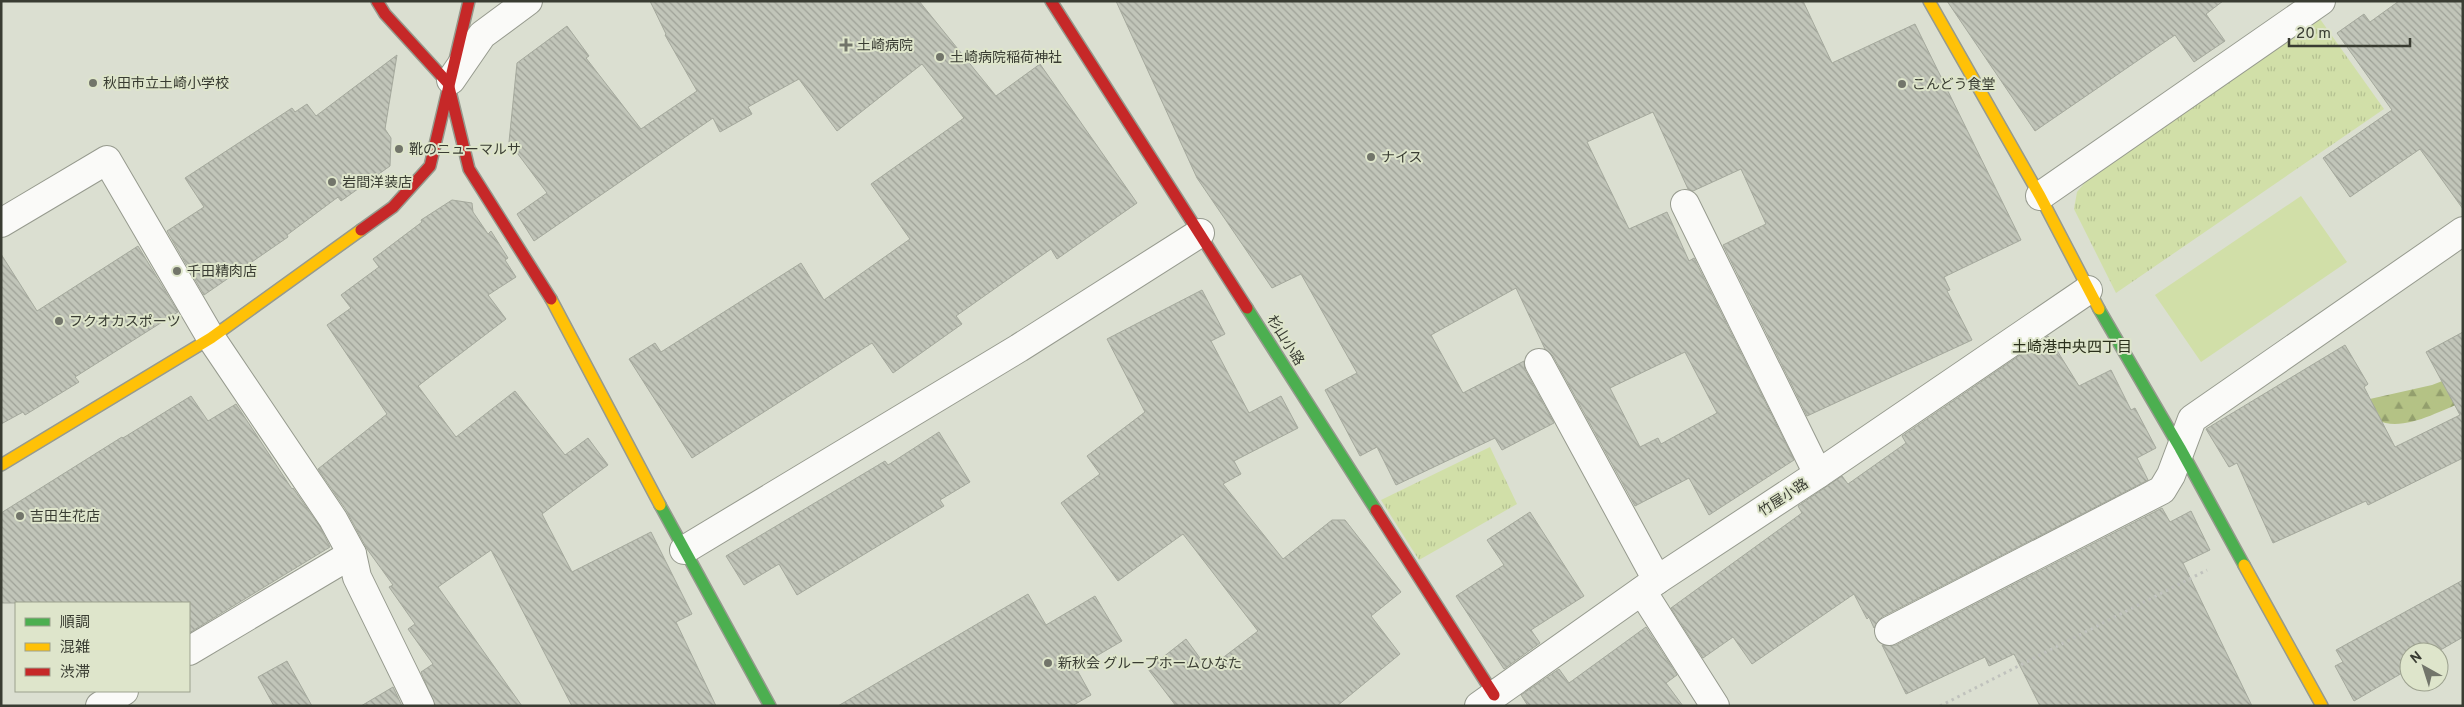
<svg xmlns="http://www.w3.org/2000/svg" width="2464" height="707" font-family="Overpass,'Noto Sans JP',sans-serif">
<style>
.grass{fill:url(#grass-tufts)}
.forest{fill:url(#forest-firs)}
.pitch{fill:#d1dfa8}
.building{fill:url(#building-back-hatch);stroke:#a5a99d;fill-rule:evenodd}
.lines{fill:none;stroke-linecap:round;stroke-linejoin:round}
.street-casing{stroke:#969a8e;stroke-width:30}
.fast-casing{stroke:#969a8e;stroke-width:14}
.slow-casing{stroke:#969a8e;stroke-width:14}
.jam-casing{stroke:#969a8e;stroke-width:14}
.path{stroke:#c0c2bd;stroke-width:3;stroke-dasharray:2.5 4;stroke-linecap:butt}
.street{stroke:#fafaf8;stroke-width:28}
.fast{stroke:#4caf50;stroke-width:11}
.slow{stroke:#ffc107;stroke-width:11}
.jam{stroke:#c62828;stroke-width:11}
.poi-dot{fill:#72756a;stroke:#dee5cb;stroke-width:2}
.labels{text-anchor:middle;stroke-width:4;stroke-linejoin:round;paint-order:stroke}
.poi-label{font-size:14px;fill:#393c32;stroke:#dee5cb;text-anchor:start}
.street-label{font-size:14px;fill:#393c32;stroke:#dee5cb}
.neighbourhood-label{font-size:15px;fill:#2a2f1b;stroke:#dee5cb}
</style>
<defs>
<pattern id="grass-tufts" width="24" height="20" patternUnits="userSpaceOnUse" patternTransform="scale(1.25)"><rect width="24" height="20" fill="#d1dfa8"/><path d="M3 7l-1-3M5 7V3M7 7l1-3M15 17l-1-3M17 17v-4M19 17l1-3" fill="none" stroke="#b4c091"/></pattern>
<pattern id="forest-firs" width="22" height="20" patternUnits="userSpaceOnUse" patternTransform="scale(1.25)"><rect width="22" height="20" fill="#b4c285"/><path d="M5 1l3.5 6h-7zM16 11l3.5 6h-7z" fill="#939f6d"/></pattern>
<pattern id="building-back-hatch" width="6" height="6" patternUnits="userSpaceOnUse" patternTransform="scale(1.25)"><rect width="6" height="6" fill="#c1c5b9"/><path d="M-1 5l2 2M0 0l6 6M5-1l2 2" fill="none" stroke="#9ea197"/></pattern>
</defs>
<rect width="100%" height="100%" fill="#dbdfd1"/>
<g class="grass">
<path d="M2320,19L2384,109L2116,293L2074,209L2077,192L2087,180Z"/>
<path d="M1490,447L1517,504L1419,560L1381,500Z"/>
</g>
<path class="forest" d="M2463,373V402C2439,411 2402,433 2377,420C2368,416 2360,408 2352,403L2432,385Z"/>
<path class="pitch" d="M2301,196L2347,262L2201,362L2155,295Z"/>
<g class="building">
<path d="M650,1H919L996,96L1040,64L1137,203L1057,259L1051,249L956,316L962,324L893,373L872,343L692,458L629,359L655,343L661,352L801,263L824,300L910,239L871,184L964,118L922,64L837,131L799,79L748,107L752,114L720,132L713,118L534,241L517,214L547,193L509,142L517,63L567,26L589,56L586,58L641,129L697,91L665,35L666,34Z"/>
<path d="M1116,1H1803L1832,63L1915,24L2021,240L1944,277L1950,290L1947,291L1972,340L1807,416L1723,245L1766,224L1741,169L1693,191L1688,189L1653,112L1587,142L1629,229L1667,212L1689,261L1694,258L1794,460L1709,515L1689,478L1635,506L1553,356L1545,349L1516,288L1431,335L1463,393L1524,361L1525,370L1554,423L1502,450L1495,438L1396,485L1377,447L1360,456L1325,390L1357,373L1301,274L1272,288L1197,178ZM1685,352L1717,413L1661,444L1658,438L1640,447L1610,388Z"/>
<path d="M1947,1H2223L2206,14L2225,41L2194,62L2175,35L2035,131Z"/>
<path d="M2399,1H2463V209L2420,149L2350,197L2323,158L2392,110L2337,33L2364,14L2370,22Z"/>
<path d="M397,55L385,129L391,138L390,166L341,201L338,197L287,235L288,237L204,295L167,231L204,207L185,178L292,108L295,112L307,104L316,116Z"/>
<path d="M452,200L472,203L473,212L488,234L491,231L508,258L505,260L516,277L488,295L506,319L418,386L456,437L515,391L565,455L588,438L608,465L542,514L572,572L651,532L692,614L676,622L716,706H572L491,550L438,587L522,706H435L421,672L433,664L408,629L415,624L389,587L393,585L367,549L346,510L318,469L387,414L327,325L351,308L341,295L379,267L373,259L422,222L421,220Z"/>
<path d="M138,246L178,312L75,377L79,382L25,415L23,412L1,424V254L37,311Z"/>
<path d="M1202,290L1225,334L1211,341L1249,413L1281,396L1298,428L1234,461L1241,474L1223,484L1283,559L1332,520H1345L1401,592L1371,616L1400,654L1337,706H1176L1148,669L1186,639L1208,669L1258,631L1183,534L1118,581L1061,503L1100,474L1087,456L1145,412L1107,339Z"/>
<path d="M2463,332V458L2368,505L2366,501L2273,543L2237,463L2229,467L2206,429L2345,345L2368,384L2364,387L2395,447L2460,415L2426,352Z"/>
<path d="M2048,336L2079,386L2111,370L2131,410L2135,408L2156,448L2137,458L2148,480L1882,617L1874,628L1869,617L1867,619L1854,594L1752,664L1733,637L1703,658L1671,608L1802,513L1798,506L1842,476L1848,484L1906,443L1902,436Z"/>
<path d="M191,396L208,421L236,404L292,489L293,488L320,527L330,547L189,633V603H1V513L122,437L123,438Z"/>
<path d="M939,432L970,482L940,500L944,506L797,595L779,564L744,585L726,556L885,461L888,465Z"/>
<path d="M2162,508L2170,522L2191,511L2210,550L2183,563L2252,706H2040L2014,654L1989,666L1985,657L1906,694L1882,645H1896Z"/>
<path d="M1530,512L1584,596L1531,630L1540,643L1504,669L1456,596L1504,565L1487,540Z"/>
<path d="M2463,580V637L2437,652H2409V669L2354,701L2335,666L2343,662L2336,650Z"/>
<path d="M1028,594L1046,625L1095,596L1122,641L1076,668L1091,695L1072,706H838Z"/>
<path d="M1646,627L1677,675L1666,683L1683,706H1528L1521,695L1559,669L1569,683Z"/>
<path d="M287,661L312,706H274L258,677Z"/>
<path d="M393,687L402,706H361Z"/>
</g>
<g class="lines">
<defs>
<g id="street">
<path d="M451,80L482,35L528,1"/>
<path d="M2040,196L2321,1"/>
<path d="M1685,204L1818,474"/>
<path d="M1,223L107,160L211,338L333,519L352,554"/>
<path d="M1539,363L1657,580"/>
<path d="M684,550L1019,348L1200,233"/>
<path d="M1642,591L1715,706"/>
<path d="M1889,631L2162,490L2171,475L2192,419L2463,231"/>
<path d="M189,651L352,554L357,577L420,706"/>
<path d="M100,706L124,691"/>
<path d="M1479,706L1657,580L1818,474L2088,290"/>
</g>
<g id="fast">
<path d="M1247,308L1376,510"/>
<path d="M2099,309L2180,448L2244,565"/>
<path d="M660,505L770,706"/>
</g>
<g id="slow">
<path d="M1929,1L2040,196L2099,309"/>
<path d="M551,299L660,505"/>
<path d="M1,465L211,338L361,230"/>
<path d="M2244,565L2322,706"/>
</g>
<g id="jam">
<path d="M377,1L385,14L448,83L469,169L551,299"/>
<path d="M1051,1L1247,308"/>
<path d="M361,230L393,207L430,166L469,1"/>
<path d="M1376,510L1494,695"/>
</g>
</defs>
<use href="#street" class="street-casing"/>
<use href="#fast" class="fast-casing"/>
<use href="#slow" class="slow-casing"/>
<use href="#jam" class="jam-casing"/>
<path class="path" d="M1940,706L2207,570"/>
<use href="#street" class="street"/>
<use href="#fast" class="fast"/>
<use href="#slow" class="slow"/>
<use href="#jam" class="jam"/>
</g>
<g class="poi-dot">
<path d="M843.5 37.5h5v5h5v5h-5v5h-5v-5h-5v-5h5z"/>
<circle cx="940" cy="57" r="5"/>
<circle cx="93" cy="83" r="5"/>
<circle cx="1902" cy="84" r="5"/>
<circle cx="399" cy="149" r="5"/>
<circle cx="1371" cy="157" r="5"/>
<circle cx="332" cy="182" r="5"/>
<circle cx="177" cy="271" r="5"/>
<circle cx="59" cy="321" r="5"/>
<circle cx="20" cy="516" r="5"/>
<circle cx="1048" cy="663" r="5"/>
</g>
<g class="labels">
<g class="poi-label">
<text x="857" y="50">土崎病院</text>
<text x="950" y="62">土崎病院稲荷神社</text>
<text x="103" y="88">秋田市立土崎小学校</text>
<text x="1912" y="89">こんどう食堂</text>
<text x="409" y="154">靴のニューマルサ</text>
<text x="1381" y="162">ナイス</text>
<text x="342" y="187">岩間洋装店</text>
<text x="187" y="276">千田精肉店</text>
<text x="69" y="326">フクオカスポーツ</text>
<text x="30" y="521">吉田生花店</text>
<text x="1058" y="668">新秋会 グループホームひなた</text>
</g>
<g class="street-label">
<text transform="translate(1286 340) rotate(58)" y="5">杉山小路</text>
<text transform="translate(1783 497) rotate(-33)" y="5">竹屋小路</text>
</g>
<g class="neighbourhood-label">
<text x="2072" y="352">土崎港中央四丁目</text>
</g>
</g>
<rect width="2464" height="707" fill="none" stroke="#393c32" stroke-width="5"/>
<rect x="15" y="602" width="175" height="90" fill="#dee5cb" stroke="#9ca18e"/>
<rect x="25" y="618" width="25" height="8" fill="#4caf50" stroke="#9ca18e"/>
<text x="60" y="627" font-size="15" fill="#393c32">順調</text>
<rect x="25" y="643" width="25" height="8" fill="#ffc107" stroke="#9ca18e"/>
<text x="60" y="652" font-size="15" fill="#393c32">混雑</text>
<rect x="25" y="668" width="25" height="8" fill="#c62828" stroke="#9ca18e"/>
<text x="60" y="677" font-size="15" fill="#393c32">渋滞</text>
<g transform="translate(2424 667) rotate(321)"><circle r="24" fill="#dee5cb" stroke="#9ca18e"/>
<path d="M0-4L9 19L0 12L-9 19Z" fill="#72756a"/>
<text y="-8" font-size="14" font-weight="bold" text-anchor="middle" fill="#393c32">N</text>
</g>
<path d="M2289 38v8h121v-8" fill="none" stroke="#393c32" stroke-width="2.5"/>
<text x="2296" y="38" font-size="15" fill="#393c32" stroke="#dee5cb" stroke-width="4" paint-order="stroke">20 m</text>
</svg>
